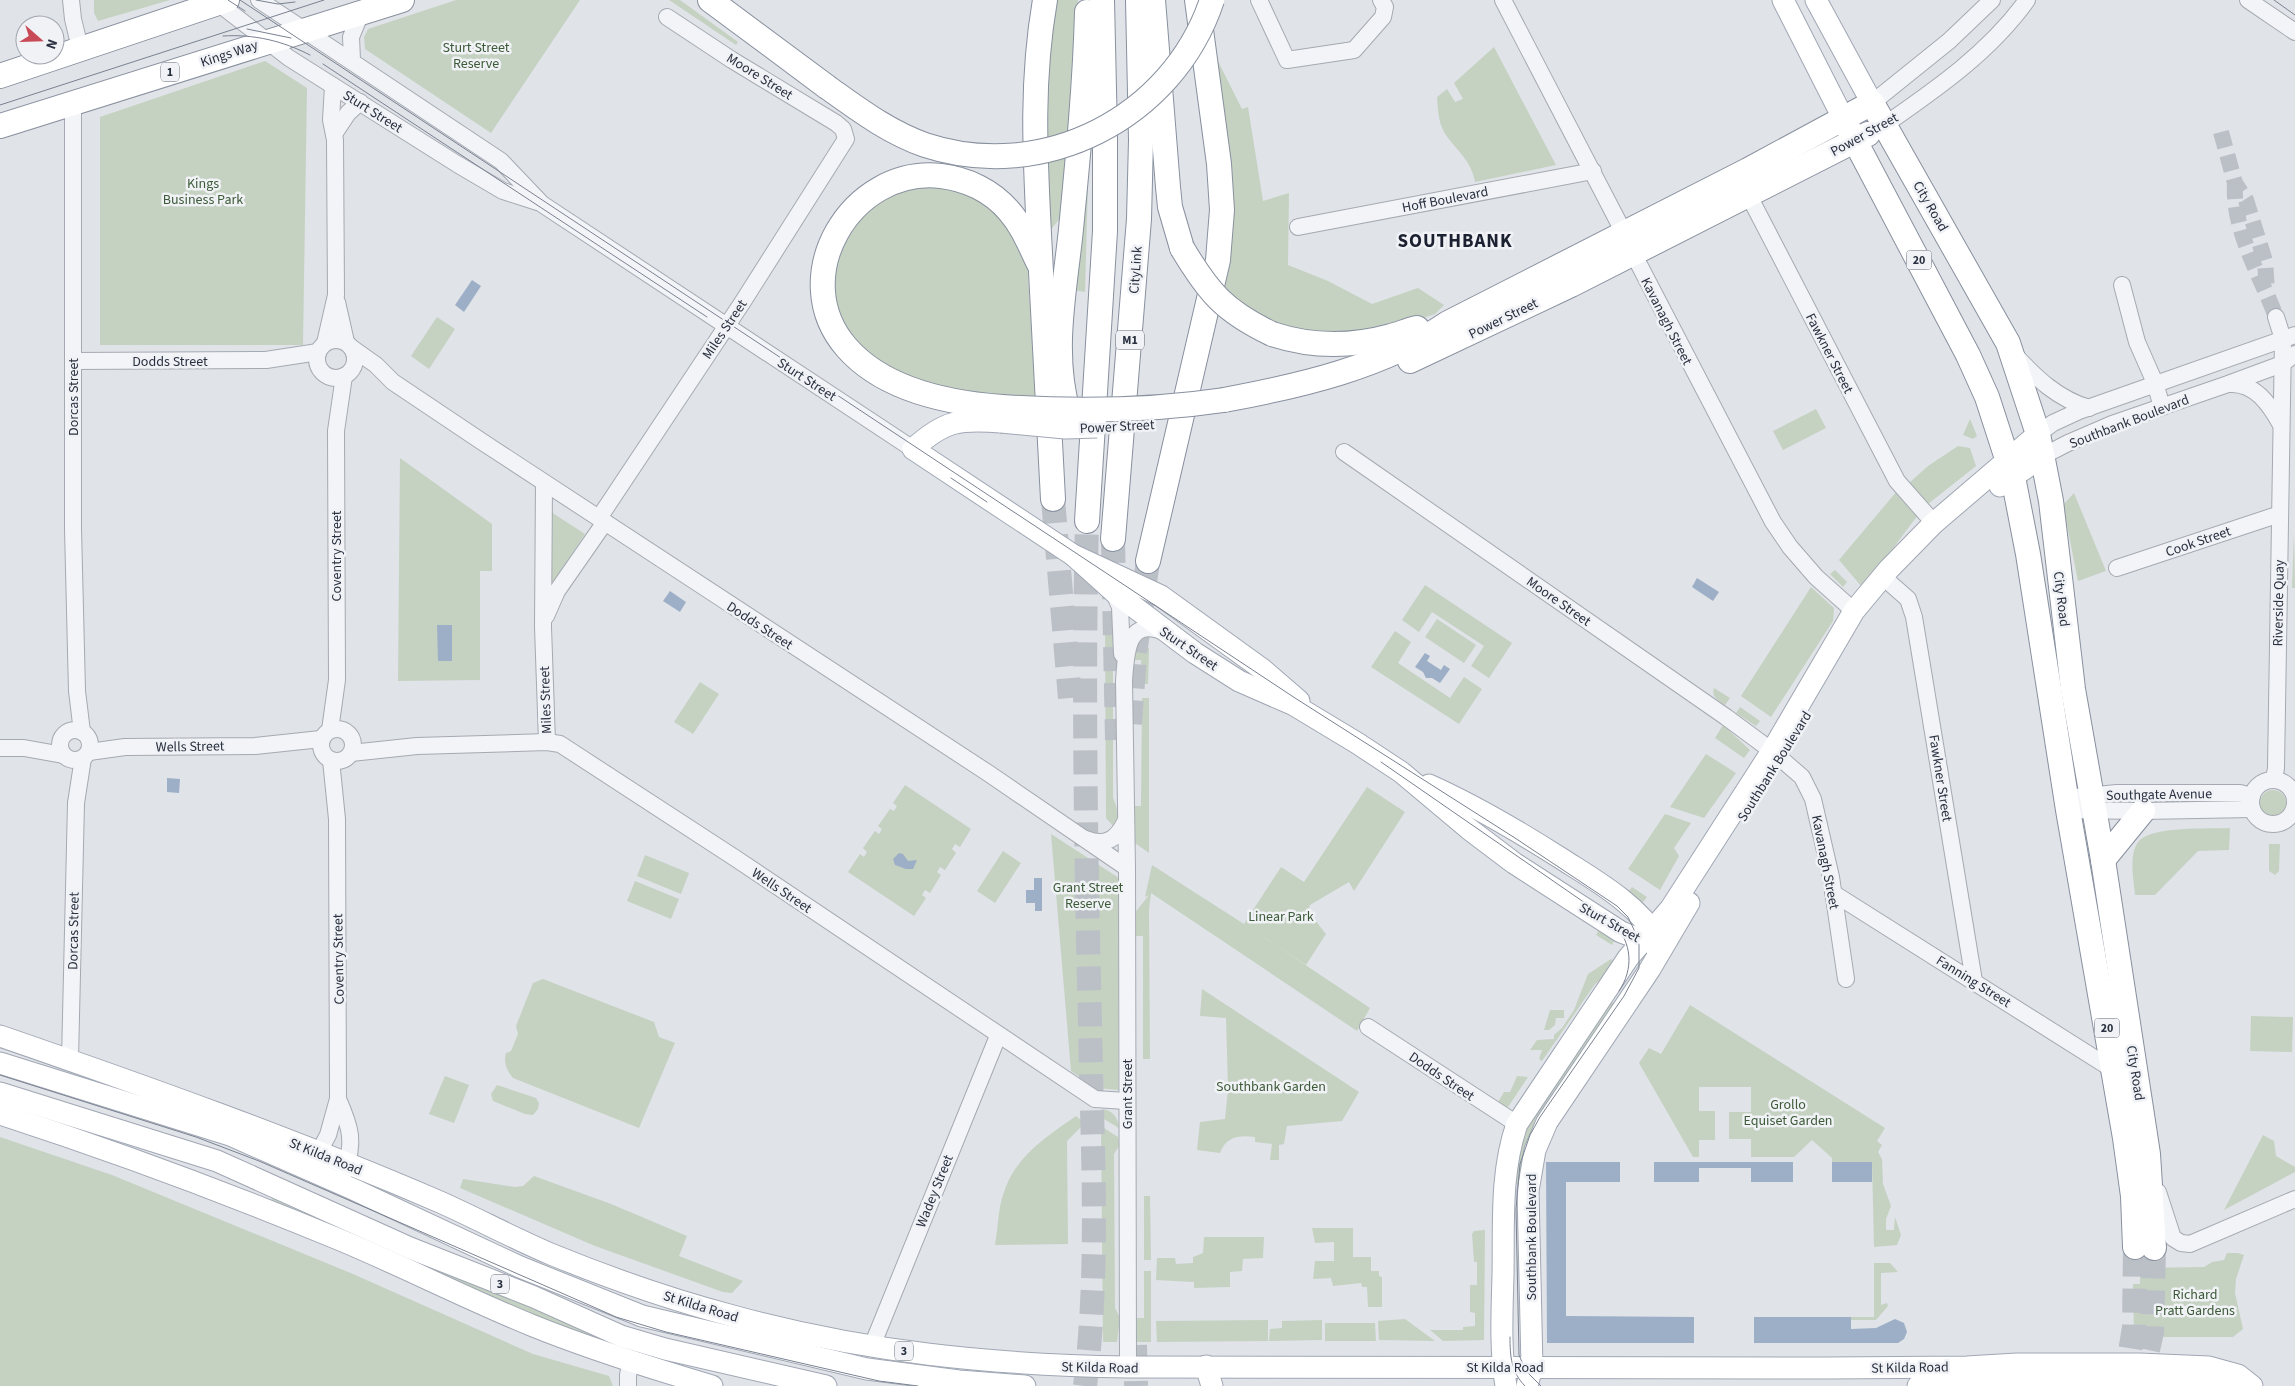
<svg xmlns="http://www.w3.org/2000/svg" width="2295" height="1386" font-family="'Source Sans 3',sans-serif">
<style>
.green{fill:#c5d2c2}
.water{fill:#9cafc7}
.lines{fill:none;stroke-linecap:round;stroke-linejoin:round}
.minor-tunnel{stroke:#bbbfc6;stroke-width:16;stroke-dasharray:16 8;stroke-linecap:butt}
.highway-tunnel{stroke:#bbbfc6;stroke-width:24;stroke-dasharray:24 12;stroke-linecap:butt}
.minor-casing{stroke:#a5aab2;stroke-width:18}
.major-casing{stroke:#a0a7b4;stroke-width:23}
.highway-casing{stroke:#88909f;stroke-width:26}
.minor{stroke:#f3f4f7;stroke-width:16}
.major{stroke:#fff;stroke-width:21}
.highway{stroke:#fff;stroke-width:24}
.tram{stroke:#7a8291;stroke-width:1}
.major-bridge-casing{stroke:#a0a7b4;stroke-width:23;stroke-linecap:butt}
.highway-bridge-casing{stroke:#88909f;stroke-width:26;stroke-linecap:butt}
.major-bridge{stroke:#fff;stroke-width:21}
.highway-bridge{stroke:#fff;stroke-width:24}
.labels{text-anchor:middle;stroke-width:5;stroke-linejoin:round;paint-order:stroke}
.shield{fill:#f0f2f6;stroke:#656a76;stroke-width:1}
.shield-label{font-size:12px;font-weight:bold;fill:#29303f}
.park-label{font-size:14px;fill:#3c5a37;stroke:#f0f2f6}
.street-label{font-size:14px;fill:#29303f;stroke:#f0f2f6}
.district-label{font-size:19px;font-weight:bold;letter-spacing:1px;fill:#1b2130;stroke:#f0f2f6}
</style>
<rect width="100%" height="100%" fill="#e0e3e8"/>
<g class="green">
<path d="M94,0H170L98,21L94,13Z"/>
<path d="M456,0H580L491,133L365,49L364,37L368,29Z"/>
<path d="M669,0H680L738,42L736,45Z"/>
<path d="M1056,0H1078L1062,216L1048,233L1043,87Z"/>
<path d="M1494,47L1556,165L1475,182C1471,159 1456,151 1444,132C1438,121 1438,109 1437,97L1447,89L1455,102L1463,99L1454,83Z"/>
<path d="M265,61L307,88L303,345H100V117Z"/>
<path d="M1218,61L1242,109L1248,107L1263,201L1289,193L1288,265L1328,281L1372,304L1418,288L1444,305L1435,314L1414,321L1324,336L1294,331L1254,315L1221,288L1230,180Z"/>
<path d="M925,180L984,196L1023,244L1027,259L1036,403L930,385L887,367L860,347L841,318L833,287L836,254L869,202Z"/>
<path d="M1088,180V183L1085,292L1073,290Z"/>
<path d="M437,317L455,329L429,369L411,356Z"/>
<path d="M1816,409L1826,428L1783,450L1773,431Z"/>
<path d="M1970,419L1977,436L1973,439L1963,435Z"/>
<path d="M1958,446L1970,448L1976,466L1928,504L1909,483L1928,466Z"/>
<path d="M400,458L492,524V571H480V680L398,681Z"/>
<path d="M1897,491L1919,514C1899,538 1884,565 1862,587L1839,560Z"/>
<path d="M2074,493L2106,571L2078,581L2063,505Z"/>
<path d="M548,510L585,534L549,588Z"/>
<path d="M2294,533L2295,588H2292Z"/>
<path d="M1835,570L1847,582L1843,587L1830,574Z"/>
<path d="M1425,585L1512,643L1489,678L1471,666L1484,646L1432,612L1419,632L1402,620Z"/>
<path d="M1811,587L1834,608L1833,621L1771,717L1741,696Z"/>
<path d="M1437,619L1476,645L1464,663L1425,637Z"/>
<path d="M1117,622V659L1113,668V798C1117,807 1121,819 1113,826L1106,818L1105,629Z"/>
<path d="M1395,631L1411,642L1398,663L1450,698L1464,677L1482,689L1459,724L1371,667Z"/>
<path d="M1142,636L1149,649L1148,684H1142L1141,660H1132L1131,650Z"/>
<path d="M700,682L719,694L693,734L674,722Z"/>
<path d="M1714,688L1730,698L1725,705C1718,700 1711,697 1714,688Z"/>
<path d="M1142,698H1149V853L1135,843L1132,834V806H1141Z"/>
<path d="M1740,707L1760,721L1756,726L1736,713Z"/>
<path d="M1723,725L1750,750L1744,758L1715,738Z"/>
<path d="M1706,754L1736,773L1704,818L1670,807Z"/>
<path d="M905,785L971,829L960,847L955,844L952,849L956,853L945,870L940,867L937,872L941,875L930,893L925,890L922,895L926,898L914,916L848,872L860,854L864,857L867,852L863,848L875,831L879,834L882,829L878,826L890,809L894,811L897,806L893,803Z"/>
<path d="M1367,787L1405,812L1354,891L1349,882L1310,905L1308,911L1326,934L1306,965L1254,931L1370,1008L1357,1031L1151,893L1149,910L1150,1059H1143V936H1134V914L1149,895L1145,897L1152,865L1244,924L1281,867L1304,882Z"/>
<circle cx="2273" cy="803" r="13"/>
<path d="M1665,814L1691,823L1674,848L1679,856L1660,890L1628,869Z"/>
<path d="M2230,828L2229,850L2198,851L2155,895H2135C2134,880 2128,854 2139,841C2152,826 2210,829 2230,828Z"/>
<path d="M1051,834L1119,878L1118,1090L1096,1088L1071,1071Z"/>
<path d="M2269,844H2280L2279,871L2275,875L2269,871Z"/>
<path d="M1003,851L1021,863L995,903L977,891Z"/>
<path d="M645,855L689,873L681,894L637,876Z"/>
<path d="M635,881L679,899L671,919L627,901Z"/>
<path d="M1632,887L1647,897L1643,902L1628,892Z"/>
<path d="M1600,928L1615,939L1612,945L1596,935Z"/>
<path d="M1611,959L1613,961L1604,977L1595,984L1542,1061L1539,1059L1542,1050H1530L1537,1040L1554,1039V1035L1562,1028L1574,1010L1588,974Z"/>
<path d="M543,979L654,1022L659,1037L675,1043L639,1128L513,1078C507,1071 503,1062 506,1053L511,1051L518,1034L516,1026L533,983Z"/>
<path d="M1202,989L1359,1092L1342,1121L1287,1126L1284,1144L1279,1145V1160H1270L1272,1144L1255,1142V1137C1240,1135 1226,1136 1220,1153L1197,1150L1200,1122L1225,1119L1228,1089L1226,1018L1200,1016Z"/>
<path d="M1609,1000L1618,1006L1520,1184L1508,1183L1518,1141Z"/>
<path d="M1690,1005L1885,1128L1877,1141L1882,1145L1878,1152L1882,1159L1883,1184L1891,1206L1886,1219V1230H1894L1895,1217L1901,1235L1897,1245L1874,1247L1872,1162H1832V1158L1812,1140L1794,1157H1751V1139H1729V1112H1751V1087H1699V1111H1715V1140H1699V1157H1693L1639,1063L1649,1048L1661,1054Z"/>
<path d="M1550,1010H1564V1018H1556L1555,1025L1549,1030H1544Z"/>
<path d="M2251,1016L2293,1017L2292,1052L2250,1051Z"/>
<path d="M445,1076L469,1085L454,1123L429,1114Z"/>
<path d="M1517,1076L1528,1077L1508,1107L1497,1104L1504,1092H1510Z"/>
<path d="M497,1085L536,1098L539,1103L538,1109L533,1115L525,1114L493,1101L491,1094Z"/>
<path d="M1102,1109C1113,1110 1118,1118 1119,1128L1102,1118Z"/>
<path d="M1076,1116L1085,1123L1067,1141L1068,1244L995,1245C998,1228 998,1210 1003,1195C1014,1157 1046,1137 1076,1116Z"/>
<path d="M1101,1126L1118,1137L1119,1146L1114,1154L1115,1308L1120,1318L1117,1342H1103Z"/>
<path d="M2263,1135L2274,1141L2276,1156L2295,1167V1172L2224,1210Z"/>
<path d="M0,1137L112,1175L353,1274L533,1354L609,1376L613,1386H0Z"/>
<path d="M534,1176L611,1204L687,1236L679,1256L743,1281L732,1293L723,1292L595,1246L460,1188L463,1179L515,1187L523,1186Z"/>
<path d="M275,1192L612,1342L606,1346L269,1204Z"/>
<path d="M1144,1196H1150L1151,1260H1144Z"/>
<path d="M1312,1228H1353V1257H1371V1271H1379V1276L1382,1277V1307H1368L1367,1287H1362L1361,1283L1333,1286L1331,1278L1313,1279L1315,1261H1334V1242L1315,1243Z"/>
<path d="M1485,1230L1484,1340L1443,1341L1430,1330H1463V1327L1475,1326V1313L1470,1312V1285H1477V1262H1474L1472,1234L1474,1231Z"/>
<path d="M1204,1237H1264L1263,1258L1243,1259L1242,1271L1230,1272V1287L1194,1288V1282L1156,1280L1157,1258H1175L1176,1264L1193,1263V1257L1203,1253Z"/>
<path d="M2227,1253H2238L2244,1255L2236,1279L2235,1293L2243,1329L2233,1337H2134L2133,1284H2140V1268L2204,1267L2212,1262L2224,1260Z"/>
<path d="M1874,1263H1890L1898,1272L1881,1273V1305L1887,1303L1888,1306L1876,1320H1851V1317H1874Z"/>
<path d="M1144,1271H1151V1342H1135V1318H1144Z"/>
<path d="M1405,1319L1435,1341L1379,1340L1378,1321Z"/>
<path d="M1268,1320V1341L1157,1342L1156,1321Z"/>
<path d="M1322,1320V1340L1269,1341L1270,1329L1282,1328V1321Z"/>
<path d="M1325,1323H1375L1376,1341H1325Z"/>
</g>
<g class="water">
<path d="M472,280L481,286L464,312L455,305Z"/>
<path d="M1697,578L1719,592L1713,601L1692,587Z"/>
<path d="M670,591L686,602L680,612L663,601Z"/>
<path d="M437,625H452V661H438Z"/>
<path d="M1425,653L1430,656L1427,661L1441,670L1444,665L1450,669L1440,683L1432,678H1426L1423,672L1415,667Z"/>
<path d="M167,778L180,779L179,793L167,792Z"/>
<path d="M899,853L903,854L908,861L917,860L913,869H906L895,865L893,859Z"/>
<path d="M1034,878H1042V911H1035V903H1026V890H1034Z"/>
<path d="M1546,1162H1620V1182H1566V1316L1694,1317V1343H1547Z"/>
<path d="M1654,1162H1793V1182H1751V1168H1699V1182H1654Z"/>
<rect x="1832" y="1162" width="40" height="20"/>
<path d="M1754,1317H1851V1329L1876,1328L1895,1319L1904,1323L1907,1332L1904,1339L1898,1343H1754Z"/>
</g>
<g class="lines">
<g class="minor-tunnel">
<path d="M2221,132L2235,183L2246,200L2265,261L2267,290"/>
<path d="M2235,183C2232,230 2260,274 2276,317"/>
</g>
<g class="highway-tunnel">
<path d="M1053,499L1070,698"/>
<path d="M1113,539L1117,740"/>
<path d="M1130,724L1135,654L1148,561"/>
<path d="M1135,1345L1136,1386"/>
<path d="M2125,1384L2134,1327L2135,1247"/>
<path d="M2140,1385L2152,1332L2154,1248"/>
<path d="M1085,1386C1100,1267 1092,1145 1090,1025C1086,857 1083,689 1087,521"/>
</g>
<defs>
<g id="minor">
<path d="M71,0L73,19L80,48"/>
<path d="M214,0L289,58L457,164L503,191L537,202"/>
<path d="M259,0L501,161L542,204L913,449"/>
<path d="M1259,0L1287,60L1354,50L1383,17L1385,7L1381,0"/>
<path d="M1503,0L1624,233"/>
<path d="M2248,0L2295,32"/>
<path d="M352,60L351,37L361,13"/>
<path d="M73,102V529L77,691L82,732"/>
<path d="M1872,103L1949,41L1992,0"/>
<path d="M1883,126C1935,90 1990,52 2027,0"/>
<path d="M334,134L348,113L360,102"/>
<path d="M1748,194L1897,481L1934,523"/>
<path d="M1298,227L1593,171"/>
<path d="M1633,253L1773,522L1790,547L1816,577L1854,611"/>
<path d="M2122,285L2137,342L2155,383L2162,407"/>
<path d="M337,302L346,342"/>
<circle cx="336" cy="359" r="19"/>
<path d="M325,343L336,295L335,140L331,120L333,86"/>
<path d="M352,348L376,365L393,382L481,441L988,773L1127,868"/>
<path d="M2015,355C2036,378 2058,399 2089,408"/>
<path d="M73,361L266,360L318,352"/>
<path d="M2229,384C2255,382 2270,405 2281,425"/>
<path d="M2038,434L2053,423L2079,411L2295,335"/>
<path d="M1344,452L1726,717L1772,751"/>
<path d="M2043,456L2068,443L2112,424L2228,384L2282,364L2295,354"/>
<path d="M544,483L543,627L547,742"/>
<path d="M599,518L742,303L846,139L843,129L836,123L732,60L667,17"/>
<path d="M2117,568L2280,514"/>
<path d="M1891,584L1908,599L1914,617L1974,981"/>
<path d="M1113,591L1120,607L1122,654"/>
<path d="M546,616L557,591L605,522"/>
<circle cx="337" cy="745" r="16"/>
<path d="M330,730L337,680L336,431L344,376"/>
<circle cx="75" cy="745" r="15"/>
<path d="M0,748H24L63,755"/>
<path d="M89,752L125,747L255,746L321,739"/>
<path d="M351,753L417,746L547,742L560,744L735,858L1095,1099L1126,1101"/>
<path d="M1780,758L1802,777L1813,799L1831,877L1846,979"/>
<path d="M2274,780L2276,768L2283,339L2276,317"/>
<circle cx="2273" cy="802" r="22"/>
<path d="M2066,798L2117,793H2240L2252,796"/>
<path d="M2068,810L2143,811L2252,809"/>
<path d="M1086,839C1105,847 1117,839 1125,822"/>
<path d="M1833,893L2115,1071"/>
<path d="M1368,1027L1517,1124"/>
<path d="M70,1059L76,803L83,758"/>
<path d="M338,1099C351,1128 355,1142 344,1173"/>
<path d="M314,1161L328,1135L338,1099L337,819L331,760"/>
<path d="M2158,1192L2173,1238L2181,1243L2190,1244L2295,1199"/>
<path d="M872,1346L998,1036"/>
<path d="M1128,1367L1127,868L1124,681C1126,655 1126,616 1164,632"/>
<path d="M628,1386V1375L631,1361"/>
</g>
<g id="major">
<path d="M1783,0L1844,120"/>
<path d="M1816,0L1872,103"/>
<path d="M1001,422C959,419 945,420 913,449L1073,555L1161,596L1262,669L1299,701"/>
<path d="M2000,486L2043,456"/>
<path d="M1073,555L1113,591L1195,653L1239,681L1294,705L1357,743L1401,772L1469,829L1514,863L1621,932L1656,945"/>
<path d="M1429,785C1476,806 1518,831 1562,859C1598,882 1637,904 1660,941"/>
<path d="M0,1036C148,1087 296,1140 440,1202C478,1219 515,1239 553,1255C612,1279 672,1300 733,1316C863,1352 994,1365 1128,1367L1827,1368L1967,1367L2017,1364H2139L2209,1367L2238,1375L2252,1386"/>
<path d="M0,1063L230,1135L355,1190L520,1267L642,1316L867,1369L959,1381L1025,1386"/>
<path d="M0,1093L217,1161L410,1248L534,1297L621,1336L665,1349L826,1386"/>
<path d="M0,1114C114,1151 227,1193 338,1239C403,1266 465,1298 531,1325C590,1349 651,1368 712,1386"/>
<path d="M1206,1366L1212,1386"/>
<path d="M1506,1386C1500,1350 1502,1312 1503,1275C1504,1224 1500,1173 1517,1124L1628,958L1671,908L1772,751L1854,611L1889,569L1934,523L2038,434"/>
<path d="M1527,1386L1532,1367L1528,1191L1535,1150L1547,1122L1650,969L1689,903"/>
<path d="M1918,1386L2069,1381H2194L2229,1386"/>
</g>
<g id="highway">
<path d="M710,0L827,87"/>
<path d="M1045,0C1031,81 1035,153 1039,234C1043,323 1048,411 1053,499"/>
<path d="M1153,0L1168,187L1170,207L1182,248"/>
<path d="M0,76L227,0"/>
<path d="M1844,120L1968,355L1987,397L2013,477L2028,554L2068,810L2125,1138L2133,1196L2135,1247"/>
<path d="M0,126L402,0"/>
<path d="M1272,334C1311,347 1351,347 1391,336C1399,334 1408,330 1417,328"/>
<path d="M1410,361L1571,285L1868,134"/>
<path d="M1224,400C1300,386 1383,367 1448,323L1748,170L1872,103L2008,343L2038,434L2051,501L2073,689L2103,860L2148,1154L2154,1248"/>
<path d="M1002,407C948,403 884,390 847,348C785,278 851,166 941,176C967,179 992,191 1009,211C1023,227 1030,246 1039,264"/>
<path d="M1068,411C1051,352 1065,289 1071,229C1078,157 1085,85 1087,12"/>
<path d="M1087,521L1105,231V133L1102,0"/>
<path d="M1113,539L1139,219L1141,140L1138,0"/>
<path d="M1148,561L1218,260L1222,210L1219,164L1197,0"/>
<path d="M2103,860L2143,811"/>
</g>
</defs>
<use href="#minor" class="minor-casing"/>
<use href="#major" class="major-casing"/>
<use href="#highway" class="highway-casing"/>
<use href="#minor" class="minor"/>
<use href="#major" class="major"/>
<use href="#highway" class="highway"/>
<g class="tram">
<path d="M228,0L245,11"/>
<path d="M240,0L1295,698L1515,838L1617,906L1628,917L1636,934L1639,945V968L1624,996L1540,1117L1530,1135L1520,1164L1516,1209L1517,1257L1519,1355L1526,1371L1541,1386"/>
<path d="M256,0L278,4L295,2"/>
<path d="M2274,0L2295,15"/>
<path d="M247,29L291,38"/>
<path d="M223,36C254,34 283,41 310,55"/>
<path d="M323,64L707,317"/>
<path d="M0,105L324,0"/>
<path d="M951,478L987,502"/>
<path d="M1381,762L1614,923C1632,943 1634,969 1619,991"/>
<path d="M0,1075L196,1137L259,1161L589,1305L616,1317L666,1332L879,1381L918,1386"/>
<path d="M1510,1337C1510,1356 1511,1372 1525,1386"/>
</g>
<defs>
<path id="major-bridge" d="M1001,422L1065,428L1097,427"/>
<g id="highway-bridge">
<path d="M827,87C858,109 888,132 925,145C1043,184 1173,118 1212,0"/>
<path d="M1182,248C1209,293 1224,311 1272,334"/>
<path d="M1002,407C1077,412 1150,411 1224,400"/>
</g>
</defs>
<use href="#major-bridge" class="major-bridge-casing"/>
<use href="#highway-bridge" class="highway-bridge-casing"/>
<use href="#major-bridge" class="major-bridge"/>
<use href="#highway-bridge" class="highway-bridge"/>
</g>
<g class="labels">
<g class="shield">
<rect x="161" y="62.5" width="18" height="19" rx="4"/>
<rect x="1906.5" y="250.5" width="25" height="19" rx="4"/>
<rect x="1116" y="330.5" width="28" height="19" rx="4"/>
<rect x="2094.5" y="1018.5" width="25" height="19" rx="4"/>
<rect x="491" y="1274.5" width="18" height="19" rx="4"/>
<rect x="895" y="1341.5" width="18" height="19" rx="4"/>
</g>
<g class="shield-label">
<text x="170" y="76">1</text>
<text x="1919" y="264">20</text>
<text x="1130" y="344">M1</text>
<text x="2107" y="1032">20</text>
<text x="500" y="1288">3</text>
<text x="904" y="1355">3</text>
</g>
<g class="park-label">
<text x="476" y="52">Sturt Street<tspan x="476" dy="16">Reserve</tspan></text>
<text x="203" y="188">Kings<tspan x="203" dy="16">Business Park</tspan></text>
<text x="1088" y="892">Grant Street<tspan x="1088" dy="16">Reserve</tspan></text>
<text x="1281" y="921">Linear Park</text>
<text x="1271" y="1091">Southbank Garden</text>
<text x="1788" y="1109">Grollo<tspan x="1788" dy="16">Equiset Garden</tspan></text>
<text x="2195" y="1299">Richard<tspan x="2195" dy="16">Pratt Gardens</tspan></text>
</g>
<g class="street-label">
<text transform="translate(229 53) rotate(-18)" y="5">Kings Way</text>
<text transform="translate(760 76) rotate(32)" y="5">Moore Street</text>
<text transform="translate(373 111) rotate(32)" y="5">Sturt Street</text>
<text transform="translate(1864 134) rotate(-29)" y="5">Power Street</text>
<text transform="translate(1445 199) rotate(-11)" y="5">Hoff Boulevard</text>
<text transform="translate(1931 206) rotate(60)" y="5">City Road</text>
<text transform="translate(1135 270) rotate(-86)" y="5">CityLink</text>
<text transform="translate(1503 318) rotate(-26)" y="5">Power Street</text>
<text transform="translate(1667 321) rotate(63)" y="5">Kavanagh Street</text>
<text transform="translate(724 329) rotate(-56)" y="5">Miles Street</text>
<text transform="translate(1830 353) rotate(63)" y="5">Fawkner Street</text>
<text x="170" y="366">Dodds Street</text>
<text transform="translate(807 379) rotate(33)" y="5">Sturt Street</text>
<text transform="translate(73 397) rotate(-90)" y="5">Dorcas Street</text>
<text transform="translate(2129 421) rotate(-21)" y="5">Southbank Boulevard</text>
<text transform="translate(1117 426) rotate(-3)" y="5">Power Street</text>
<text transform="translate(2198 541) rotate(-19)" y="5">Cook Street</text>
<text transform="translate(336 556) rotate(-90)" y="5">Coventry Street</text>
<text transform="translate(2062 599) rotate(83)" y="5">City Road</text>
<text transform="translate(1559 601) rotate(35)" y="5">Moore Street</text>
<text transform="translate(2278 603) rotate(-89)" y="5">Riverside Quay</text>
<text transform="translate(760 625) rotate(33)" y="5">Dodds Street</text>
<text transform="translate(1189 648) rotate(34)" y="5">Sturt Street</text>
<text transform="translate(545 700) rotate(-92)" y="5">Miles Street</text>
<text transform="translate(190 746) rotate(-1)" y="5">Wells Street</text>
<text transform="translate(1774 766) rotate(-58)" y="5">Southbank Boulevard</text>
<text transform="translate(1941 778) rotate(81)" y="5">Fawkner Street</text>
<text transform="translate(2159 794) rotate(-1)" y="5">Southgate Avenue</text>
<text transform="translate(1826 862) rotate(79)" y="5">Kavanagh Street</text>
<text transform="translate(782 890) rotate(34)" y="5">Wells Street</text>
<text transform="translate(1610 922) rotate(29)" y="5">Sturt Street</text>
<text transform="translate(73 931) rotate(-89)" y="5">Dorcas Street</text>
<text transform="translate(338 959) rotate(-91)" y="5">Coventry Street</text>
<text transform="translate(1974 981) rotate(32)" y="5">Fanning Street</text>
<text transform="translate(2136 1073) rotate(81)" y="5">City Road</text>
<text transform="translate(1442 1076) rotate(34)" y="5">Dodds Street</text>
<text transform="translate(1127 1094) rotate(-90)" y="5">Grant Street</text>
<text transform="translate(326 1156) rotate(22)" y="5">St Kilda Road</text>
<text transform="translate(934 1191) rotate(-68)" y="5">Wadey Street</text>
<text transform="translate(1531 1237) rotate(-90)" y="5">Southbank Boulevard</text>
<text transform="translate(701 1306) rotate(17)" y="5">St Kilda Road</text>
<text transform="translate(1100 1367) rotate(1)" y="5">St Kilda Road</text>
<text x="1505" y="1372">St Kilda Road</text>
<text transform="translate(1910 1367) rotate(-1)" y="5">St Kilda Road</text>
</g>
<g class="district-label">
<text x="1455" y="247">SOUTHBANK</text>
</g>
</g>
<g transform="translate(40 40) rotate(110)"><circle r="24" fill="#f0f2f6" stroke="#a0a4ad"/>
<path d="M0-4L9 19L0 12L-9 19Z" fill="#c94a57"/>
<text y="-8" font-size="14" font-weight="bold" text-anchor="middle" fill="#29303f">N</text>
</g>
</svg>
